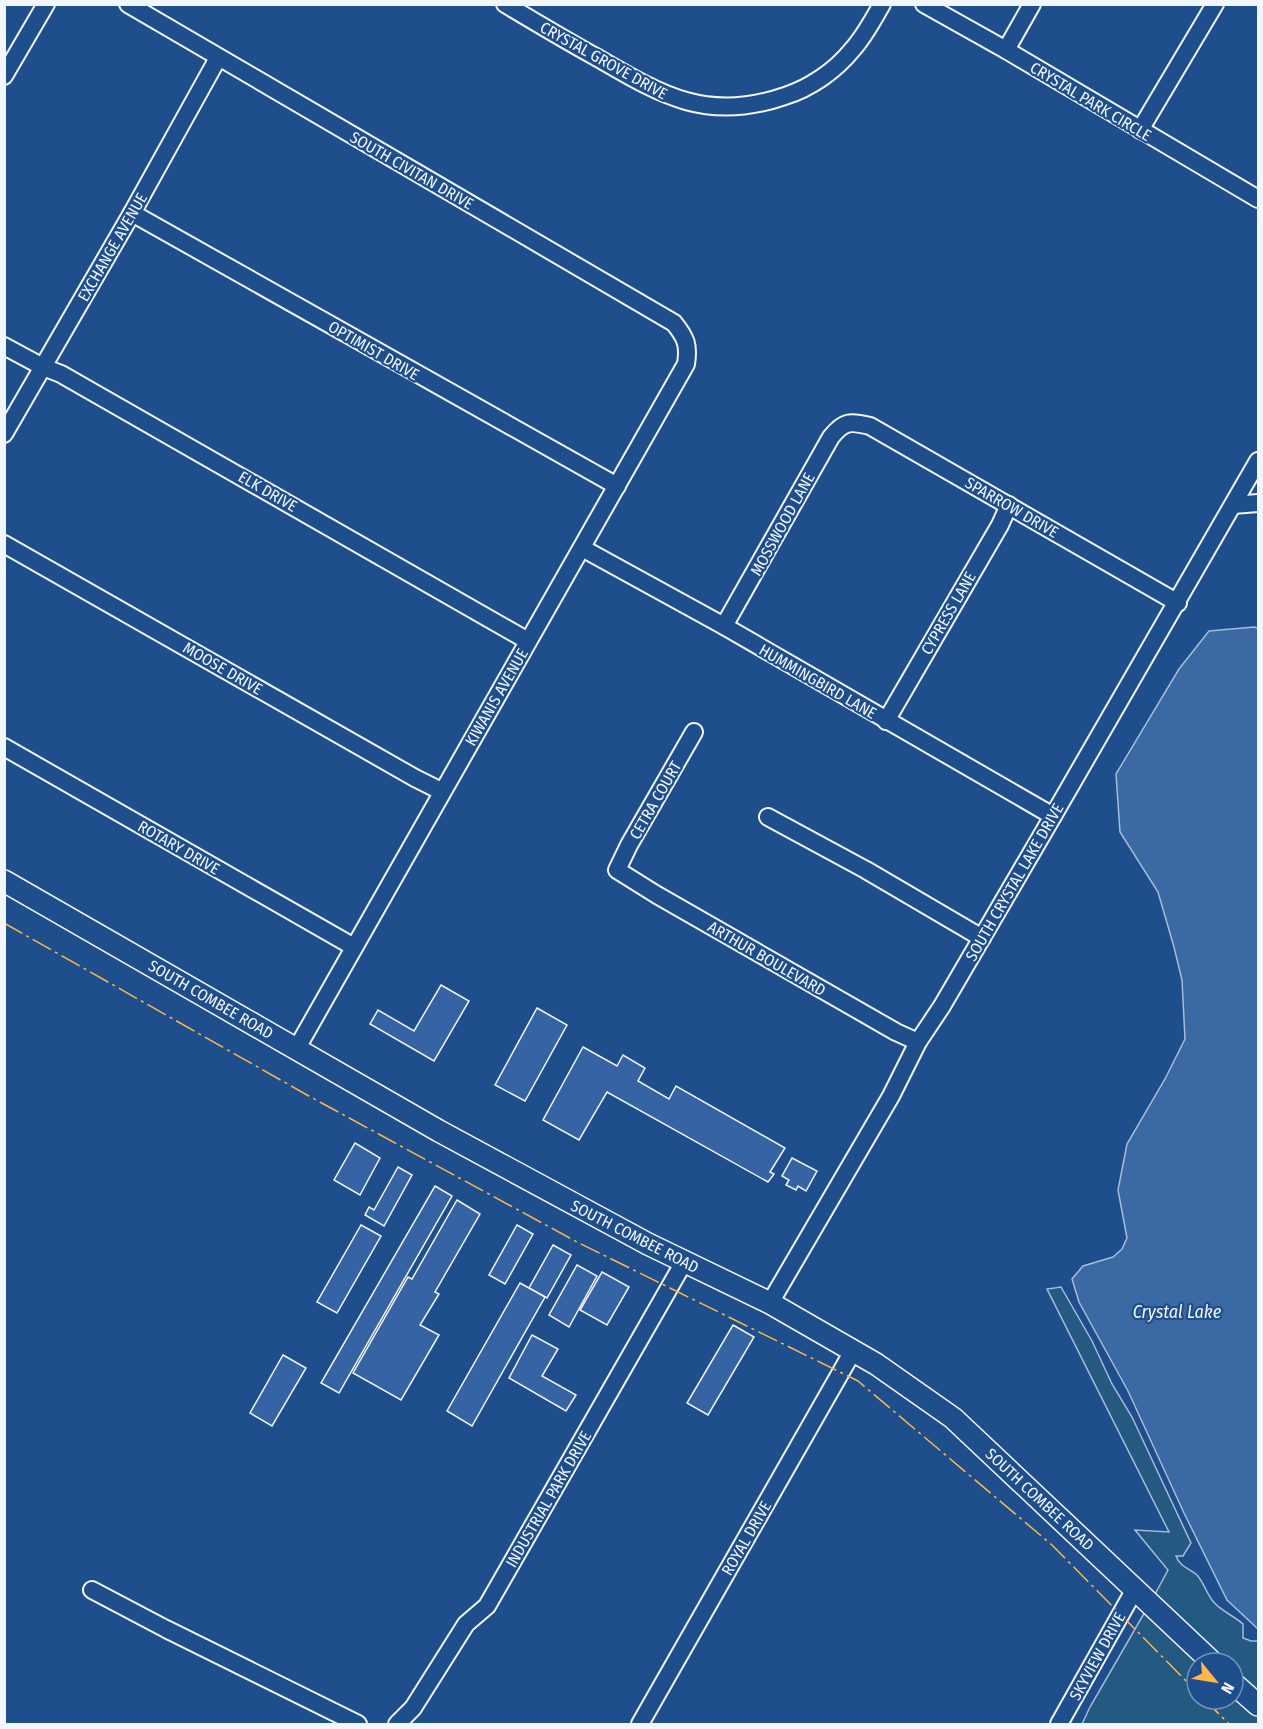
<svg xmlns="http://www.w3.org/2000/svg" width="1263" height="1729" font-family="'Fira Sans Condensed',sans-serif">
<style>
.green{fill:#245a82;stroke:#a8bbd7;stroke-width:1.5}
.water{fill:#3b69a3;stroke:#a8bbd7;stroke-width:1.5}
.building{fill:#3563a3;stroke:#f2f6ff;stroke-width:1.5}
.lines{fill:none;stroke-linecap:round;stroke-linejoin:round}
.minor-casing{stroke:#f2f6ff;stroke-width:20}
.major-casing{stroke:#f2f6ff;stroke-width:24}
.minor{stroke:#1f4e8c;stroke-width:16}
.major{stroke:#1f4e8c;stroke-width:21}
.power{stroke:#ffb74d;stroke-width:1.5;stroke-dasharray:21 4.5 3 4.5;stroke-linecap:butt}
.labels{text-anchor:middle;stroke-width:4.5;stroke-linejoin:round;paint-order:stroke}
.street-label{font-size:16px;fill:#f2f6ff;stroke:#1f4e8c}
.water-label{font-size:18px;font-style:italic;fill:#f2f6ff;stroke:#1f4e8c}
</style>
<rect width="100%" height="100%" fill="#1f4e8c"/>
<g class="green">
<path d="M1061,1287L1092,1341L1112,1384L1132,1417L1191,1543L1183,1556H1176C1180,1567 1189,1568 1197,1575C1204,1583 1206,1592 1212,1600C1220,1611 1233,1615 1243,1624V1638L1251,1641H1258V1696L1233,1672V1663H1224L1154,1596L1168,1570L1135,1530L1169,1532L1047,1289Z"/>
<path d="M1146,1610L1201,1663H1197V1699H1233V1693L1258,1715V1724H1082L1090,1707Z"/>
</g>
<path class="water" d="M1254,627L1258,628V1629L1227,1600L1184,1513L1128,1391L1079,1302L1072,1279L1083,1266L1113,1257L1122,1249L1127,1238L1118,1190L1127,1144L1165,1079L1185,1039L1182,980L1174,947L1158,892L1120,832L1116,774L1179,669L1209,631Z"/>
<g class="building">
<path d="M441,985L469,1001L434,1061L370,1024L378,1010L414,1031Z"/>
<path d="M537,1008L567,1025L525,1101L495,1085Z"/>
<path d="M583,1047L617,1066L623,1055L645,1068L638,1081L669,1099L676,1086L785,1148L770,1172L774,1174L768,1182L607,1092L579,1140L543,1120Z"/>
<path d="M355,1143L380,1158L360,1195L334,1180Z"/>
<path d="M792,1158L817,1171L806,1191L798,1186L796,1190L786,1185L789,1180L782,1176Z"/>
<path d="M398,1167L412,1175L384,1226L365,1215L369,1207L374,1210Z"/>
<path d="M435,1186L452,1196L339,1393L321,1383Z"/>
<path d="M457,1200L480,1214L435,1292L439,1294L420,1325L439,1335L401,1400L353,1373L408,1277L412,1279Z"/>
<path d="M361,1225L381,1236L337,1313L317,1302Z"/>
<path d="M517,1225L533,1234L505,1284L489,1275Z"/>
<path d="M553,1245L571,1255L547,1298L529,1288Z"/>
<path d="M577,1265L597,1276L569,1327L549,1315Z"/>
<path d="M602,1272L629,1287L607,1325L580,1310Z"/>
<path d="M520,1283L545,1297L472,1426L447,1411Z"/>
<path d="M733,1325L754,1337L708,1415L687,1403Z"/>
<path d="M532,1335L558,1349L542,1376L576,1395L566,1411L509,1378Z"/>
<path d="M283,1355L306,1368L272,1426L250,1413Z"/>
</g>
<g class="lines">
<defs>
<g id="minor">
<path d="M128,4L674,323C686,338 689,345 686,364L297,1048"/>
<path d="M505,4C535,22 565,40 596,57C661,95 707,123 785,96C810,88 835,71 852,50C864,37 873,20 882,4"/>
<path d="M924,4L1006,50L1258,199"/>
<path d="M1006,50L1032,4"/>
<path d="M4,76L46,4"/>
<path d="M1140,130L1215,4"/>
<path d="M132,213L617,486"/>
<path d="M4,346L43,367L61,374L528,641"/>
<path d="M4,434L132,213L218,58"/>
<path d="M1233,505L1258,503"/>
<path d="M4,544L415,778L441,791"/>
<path d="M582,548L724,626L1053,816"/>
<path d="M724,626L831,437C844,421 850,421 870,426L1178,603"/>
<path d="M886,721L1000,525L1009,505"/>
<path d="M694,732L629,845L617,870L657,895L896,1032L918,1042"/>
<path d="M4,747L354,947"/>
<path d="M768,817L866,870L982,938"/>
<path d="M770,1303L891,1096L918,1042L942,1006L1053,816L1258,461"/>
<path d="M92,1590L166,1629L358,1724"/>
<path d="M397,1724L413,1708L466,1624L487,1606L684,1262"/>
<path d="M640,1724L853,1351"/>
<path d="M1059,1724L1135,1589"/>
</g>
<g id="major">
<path d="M4,881L439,1131L648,1244L770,1303L876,1364L953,1418L1213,1663"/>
<path d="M1233,1683L1258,1705"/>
</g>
</defs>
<use href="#minor" class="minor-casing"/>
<use href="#major" class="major-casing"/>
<use href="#minor" class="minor"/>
<use href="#major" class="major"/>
<g class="power">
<path d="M4,923L307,1095L577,1242L858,1381L1052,1545L1197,1692"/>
<path d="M1204,1699L1229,1724"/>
</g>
</g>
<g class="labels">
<g class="street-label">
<text transform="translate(604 60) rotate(29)" y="6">CRYSTAL GROVE DRIVE</text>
<text transform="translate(1091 101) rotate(31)" y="6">CRYSTAL PARK CIRCLE</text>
<text transform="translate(412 170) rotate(30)" y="6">SOUTH CIVITAN DRIVE</text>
<text transform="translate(112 247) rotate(-60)" y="6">EXCHANGE AVENUE</text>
<text transform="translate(374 350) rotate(30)" y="6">OPTIMIST DRIVE</text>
<text transform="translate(268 491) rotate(30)" y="6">ELK DRIVE</text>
<text transform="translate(1012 507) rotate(30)" y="6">SPARROW DRIVE</text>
<text transform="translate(782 524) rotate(-61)" y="6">MOSSWOOD LANE</text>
<text transform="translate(948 613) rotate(-60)" y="6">CYPRESS LANE</text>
<text transform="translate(223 668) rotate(30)" y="6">MOOSE DRIVE</text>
<text transform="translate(818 681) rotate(30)" y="6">HUMMINGBIRD LANE</text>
<text transform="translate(496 697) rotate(-60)" y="6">KIWANIS AVENUE</text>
<text transform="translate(655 800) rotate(-60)" y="6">CETRA COURT</text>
<text transform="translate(179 847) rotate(30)" y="6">ROTARY DRIVE</text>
<text transform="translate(1014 882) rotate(-60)" y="6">SOUTH CRYSTAL LAKE DRIVE</text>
<text transform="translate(767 958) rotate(30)" y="6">ARTHUR BOULEVARD</text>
<text transform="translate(211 999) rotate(30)" y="6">SOUTH COMBEE ROAD</text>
<text transform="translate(635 1236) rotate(27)" y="6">SOUTH COMBEE ROAD</text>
<text transform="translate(548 1499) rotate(-60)" y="6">INDUSTRIAL PARK DRIVE</text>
<text transform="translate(1040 1499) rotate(43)" y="6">SOUTH COMBEE ROAD</text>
<text transform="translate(746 1538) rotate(-60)" y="6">ROYAL DRIVE</text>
<text transform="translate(1097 1656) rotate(-61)" y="6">SKYVIEW DRIVE</text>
</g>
<g class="water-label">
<text x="1177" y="1318">Crystal Lake</text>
</g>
</g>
<rect width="1263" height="1729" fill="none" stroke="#f2f6ff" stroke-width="12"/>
<g transform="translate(1215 1681) rotate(120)"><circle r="28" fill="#1f4e8c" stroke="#7391ba" stroke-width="1.5"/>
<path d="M0-4.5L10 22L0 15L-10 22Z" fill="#ffb74d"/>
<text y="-9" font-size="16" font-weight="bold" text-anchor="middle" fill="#f2f6ff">N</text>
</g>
</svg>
